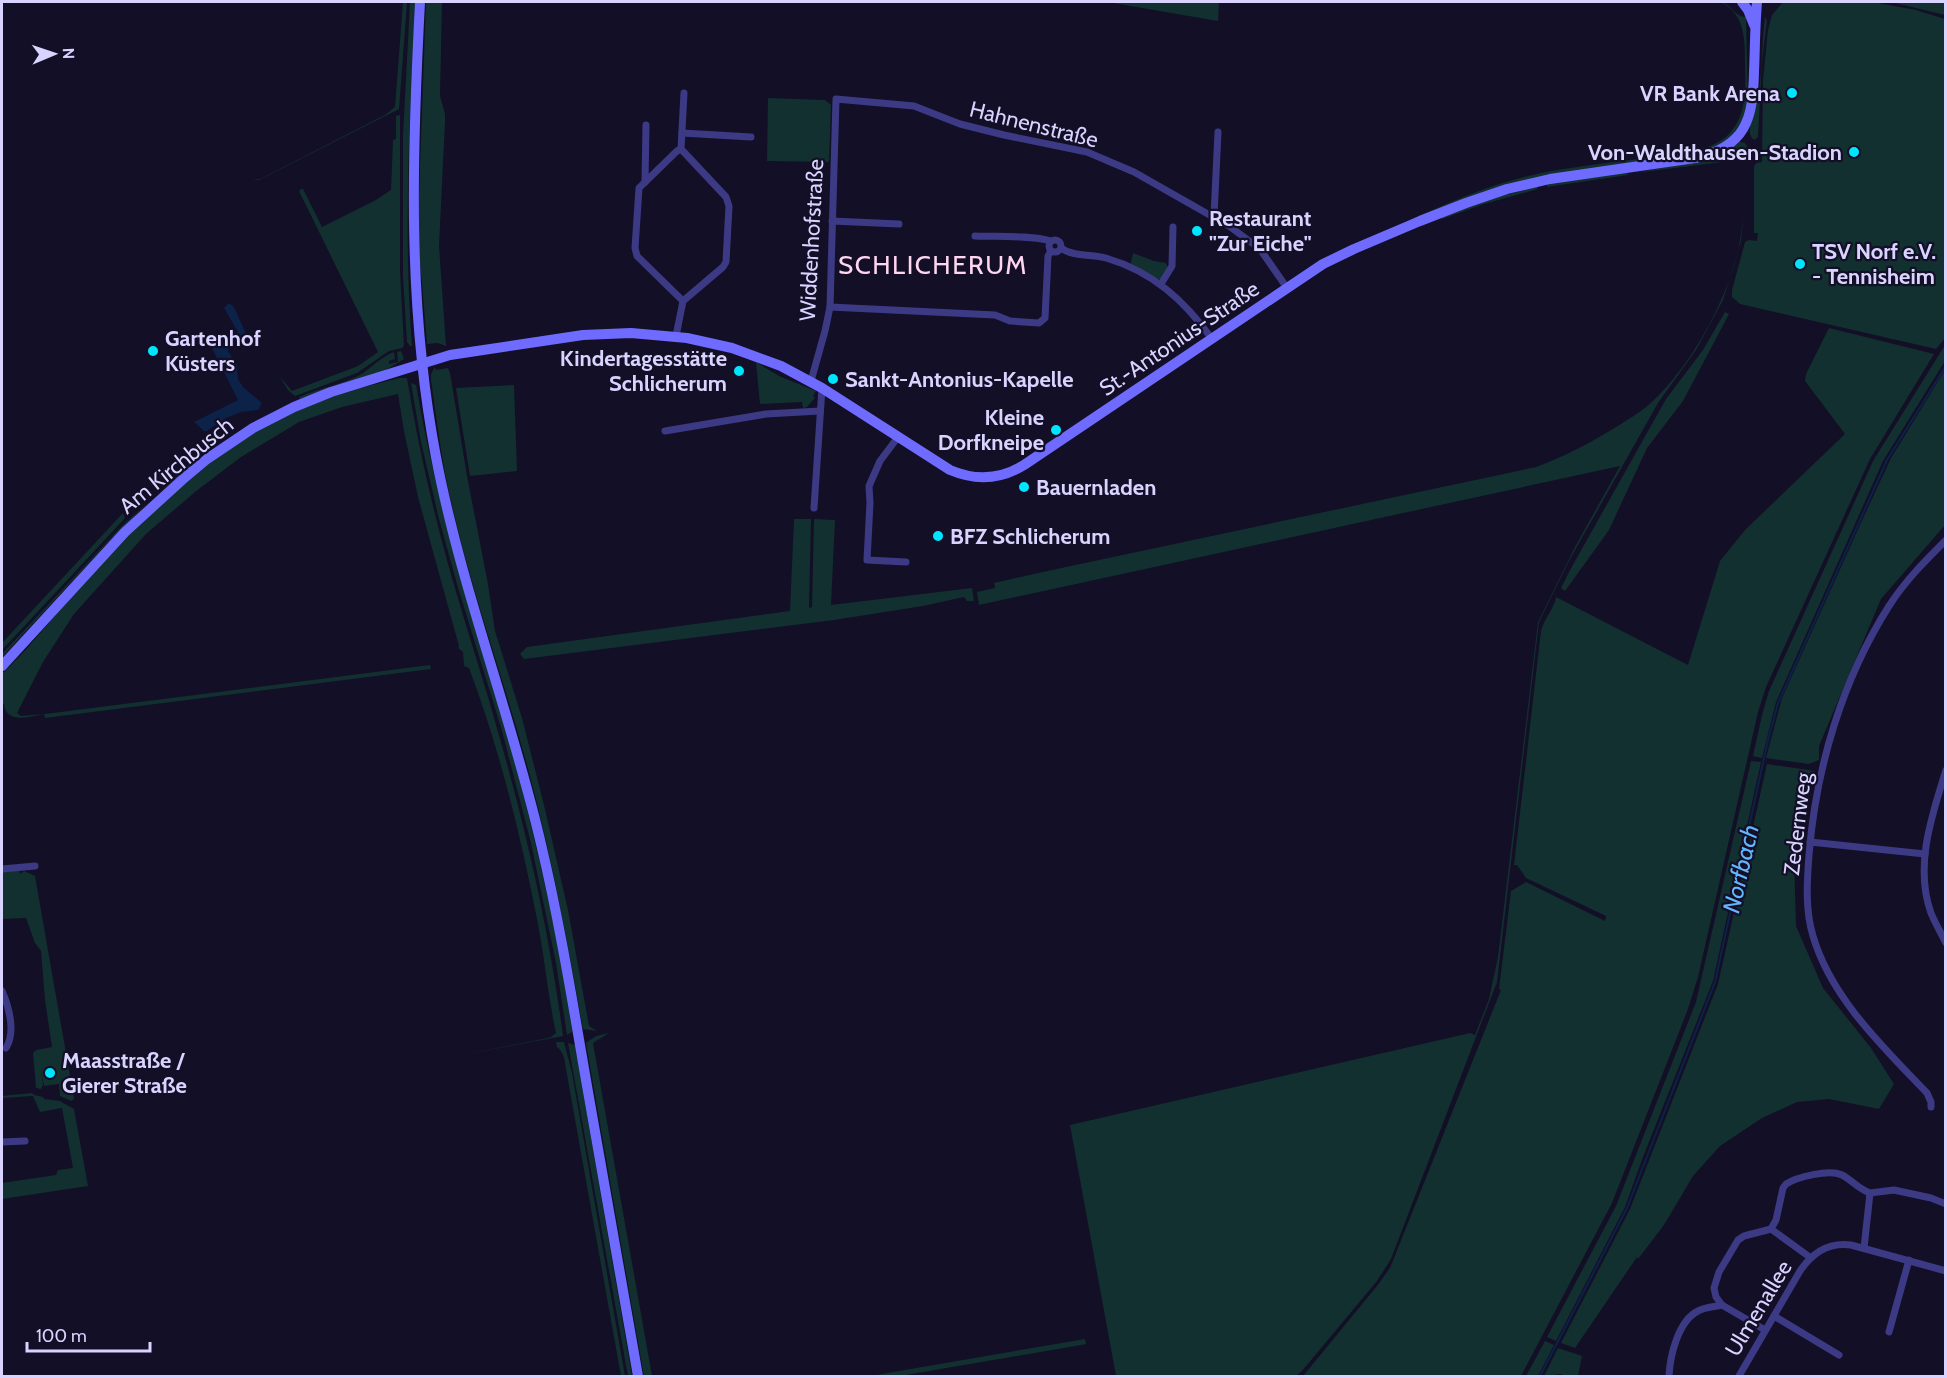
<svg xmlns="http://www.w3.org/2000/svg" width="1947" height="1378" font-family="Cabin,sans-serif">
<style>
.green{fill:#12302f}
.water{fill:#0c2248}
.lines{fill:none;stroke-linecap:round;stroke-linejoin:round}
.stream{stroke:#0c2248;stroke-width:2}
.street{stroke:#3d3a85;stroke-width:7}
.secondary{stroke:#6f6bff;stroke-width:10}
.poi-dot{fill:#00e5ff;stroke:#130f26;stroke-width:2}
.labels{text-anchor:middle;stroke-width:4.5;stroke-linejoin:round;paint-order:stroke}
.poi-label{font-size:22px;font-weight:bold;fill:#d9d4ff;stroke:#130f26;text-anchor:start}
.street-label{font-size:22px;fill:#d9d4ff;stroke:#130f26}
.water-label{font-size:24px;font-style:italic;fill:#62b6ff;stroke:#130f26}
.quarter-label{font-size:26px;letter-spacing:1.5px;fill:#ffd6f0;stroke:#130f26}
</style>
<rect width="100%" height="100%" fill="#130f26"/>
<g class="green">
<path d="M403,2H407L399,109L259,180L253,179H260L385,115L395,107Z"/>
<path d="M410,2H415C410,116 403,232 412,346H410L407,342L403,277V136Z"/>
<path d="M426,2H442L440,96L445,114V122L439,246L446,346L438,343L427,344L419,248V194Z"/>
<path d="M1113,2H1219L1218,21L1113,3Z"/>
<path d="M1721,2C1731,4 1735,17 1746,17V19L1748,98L1742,121L1731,137L1719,146L1697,154L1568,172L1407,221C1442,206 1476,190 1513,180C1562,166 1615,163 1666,155C1686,152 1714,150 1729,134C1748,114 1745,86 1745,61C1745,37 1744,14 1721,2Z"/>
<path d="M1783,2L1878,3L1916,10L1945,19L1946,337L1936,349L1740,304L1732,297V290L1745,242L1749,240L1757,241L1758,233H1754V167L1756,163L1762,162L1763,80L1768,30L1772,15Z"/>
<path d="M1891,2H1945V15Z"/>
<path d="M1765,17L1767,21L1762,61L1758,137L1754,140C1746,132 1751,125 1754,115C1763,88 1761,47 1765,17Z"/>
<path d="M768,98L825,100L831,105L829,162L767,161Z"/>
<path d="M400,115V271L404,346L402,348L389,351L357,373L295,396L288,390L280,377L292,391L358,366L378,352L299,191L301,189H303L322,227L376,200L391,190L393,140L396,139V116Z"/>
<path d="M1740,142L1745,143L1748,148L1749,157L1746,159L1635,173L1709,159L1719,156Z"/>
<path d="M1749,165L1741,241L1723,300L1696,350L1658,403L1570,559L1539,622L1497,982L1391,1259L1377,1281L1302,1371L1296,1376H1116L1070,1125L1470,1033L1475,1035L1489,999L1498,957L1538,622L1575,547L1620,466L979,605L977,592L995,588L994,583L1052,570L1536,467C1566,456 1594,441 1621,424C1632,417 1645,409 1654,400C1693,362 1725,303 1738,251C1744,222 1746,193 1749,165Z"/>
<path d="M1627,172L1628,175L1547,187V184Z"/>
<path d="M1537,187L1538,189L1484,204L1442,219L1441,217L1500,196Z"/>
<path d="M1133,253L1154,261L1166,263L1168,268L1160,280L1130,266Z"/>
<path d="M1725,312L1729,314L1683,401L1647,448L1609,530L1565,591L1561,588L1569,572L1666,399L1703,350Z"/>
<path d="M1829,328L1934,354L1870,459L1766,687L1758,712L1698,977L1688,1009L1612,1203L1521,1376H1303L1377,1286L1390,1268L1501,990L1499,989L1511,891L1526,882L1605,921L1606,916L1526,878L1517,865H1514L1541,631C1544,619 1555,607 1556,597L1688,665L1720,561L1745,530L1845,434L1805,381L1806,374Z"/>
<path d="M1945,345V361L1883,461L1776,702L1762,758L1753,756L1762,715L1769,691L1873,461Z"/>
<path d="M401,351L404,359L384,371L300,399L299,397C318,389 339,385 358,376C371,369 380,357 394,352L395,359L389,361V364L398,362L397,352Z"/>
<path d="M756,362L779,376L816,391L813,396L815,398L807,407L803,408L802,402L760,404Z"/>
<path d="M435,367L436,370L448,368L450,373L467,476L488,584L495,631L522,718L544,805L568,910L589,1026L597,1031L583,1029C568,944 552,859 530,776C506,685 473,597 452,505C442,464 437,422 431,380V374Z"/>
<path d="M1945,370V525L1881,599L1819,746V760L1809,764L1766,758L1782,698L1864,516L1891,458Z"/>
<path d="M399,378H407C419,452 436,524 457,595C471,643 487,691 500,739C528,837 550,936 563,1036L456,1056L543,1039L551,1037L556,1033C548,997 545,960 538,924C521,837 500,750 469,668L464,666L463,652L458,648L459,646L418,497L404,431L398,394L342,407L299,422L241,457L195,492L146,534L74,614L43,662L17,713L21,716L45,714L430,665L431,669L45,718L44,714C30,717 6,724 4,704H2V674C35,643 62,605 93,572C148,511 212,452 287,415C322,397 361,388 399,378Z"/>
<path d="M411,383L416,385L417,390C435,497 468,598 498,702C518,770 535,839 550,908C559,948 565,989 572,1029V1032L567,1035L556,963L531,843L502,731L457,584L439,519L421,442Z"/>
<path d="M514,385L517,471L470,476L456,388Z"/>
<path d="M193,462V465L155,496L112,538L2,657V654L122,526Z"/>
<path d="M123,513L125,518L2,650V643Z"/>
<path d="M794,519H811L809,608L812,607L814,519L835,520L831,605L972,588L974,601H967L964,597L923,606L834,620L524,659L520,654L527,647L790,611Z"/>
<path d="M1751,761L1761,762L1713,981L1643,1157L1625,1207L1556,1341L1547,1337L1616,1206L1696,1002Z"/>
<path d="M1767,764L1815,771L1806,780L1794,859L1796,926L1823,988L1871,1048L1894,1084L1879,1109L1829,1099L1797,1102L1762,1118L1720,1146L1693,1176L1664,1225L1638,1259L1637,1257L1575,1348L1561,1343L1630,1209L1718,984Z"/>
<path d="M19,869L20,874L24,871L35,876L74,1099L71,1101L60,1096L59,1084L44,1086L41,1069L43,1085L41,1089L36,1088L33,1053L36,1050L52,1047L45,1000L41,951L35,943L26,918L2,919V871Z"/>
<path d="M609,1033L593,1043L652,1376H644L586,1043L596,1036Z"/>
<path d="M556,1042H564L572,1073L625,1376H621L566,1069C565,1061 564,1052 557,1047Z"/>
<path d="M568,1043L575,1045L632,1376H628Z"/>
<path d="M32,1093L34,1095L43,1097L44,1099L60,1101L74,1109L88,1186L2,1199V1183L56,1175L58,1170L73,1168L62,1108L40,1112L33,1096L2,1098V1096Z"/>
<path d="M1085,1339L1086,1344L1081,1345L900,1376H870Z"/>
<path d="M1545,1341L1554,1345L1538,1376H1526Z"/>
<path d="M1558,1348L1582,1356L1578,1376H1563L1561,1374L1544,1376Z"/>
</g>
<path class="water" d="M229,303L234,307L246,334L244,339C237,340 230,343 228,351L237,365L238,379L243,387L262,403L258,410L241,412L226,418L207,431H204L194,422L238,400L210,344L238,332L224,308Z"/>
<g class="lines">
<path class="stream" d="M1540,1376L1627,1208L1715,982L1768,740L1778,703L1887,460L1946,366"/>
<g class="street">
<path d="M682,133L751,137"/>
<path d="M681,149L677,151L639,188L635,248L637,256L683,301"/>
<path d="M645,182L646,125"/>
<path d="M1214,216L1218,132"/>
<path d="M832,221L899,224"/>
<path d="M975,236C997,237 1030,235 1051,241"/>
<circle cx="1055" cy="246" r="6"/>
<path d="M1061,248C1073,257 1092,254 1106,258C1153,272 1184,300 1212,339"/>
<path d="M1161,284L1172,266L1173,227"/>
<path d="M830,307L995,315L1010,321L1039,323L1045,318L1048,256L1051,251"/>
<path d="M676,336L683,301L723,267L726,262L729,206L726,197L681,149L684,93"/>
<path d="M811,381L825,331L830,307L836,99L914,106L960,124L1004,135L1087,152L1134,172L1229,226L1260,249L1287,288"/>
<path d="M665,431L766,414L820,411"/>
<path d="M898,437L880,461L869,486L870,503L867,560L906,562"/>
<path d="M814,508L822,388"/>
<path d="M1946,770C1932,815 1914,866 1931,913C1935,923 1941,933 1946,943"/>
<path d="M1810,842L1925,854"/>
<path d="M2,869L35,866"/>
<path d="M2,991C9,1007 16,1032 6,1048"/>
<path d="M1931,1107V1102L1927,1093C1884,1048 1831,998 1813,936C1805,910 1807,881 1809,855C1816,768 1842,680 1889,606C1905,581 1925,561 1946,540"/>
<path d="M2,1142L25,1141"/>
<path d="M1864,1248L1870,1193L1894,1190L1931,1198L1946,1204"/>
<path d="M1811,1258L1771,1229L1776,1220L1783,1188L1786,1184C1797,1177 1829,1169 1842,1175C1852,1180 1858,1189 1870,1193"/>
<path d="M1774,1316L1839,1355"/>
<path d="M1765,1330L1722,1305L1716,1297L1714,1288L1719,1272L1738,1240L1744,1236L1771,1229"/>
<path d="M1889,1332L1909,1260"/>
<path d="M1669,1376C1670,1356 1678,1321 1698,1311C1705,1307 1714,1307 1722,1305"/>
<path d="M1739,1376L1800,1271C1812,1253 1828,1242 1851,1245L1946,1271"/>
</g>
<g class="secondary">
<path d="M420,2C412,154 407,306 436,457C461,588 511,714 541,844C560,924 573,1005 587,1086C604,1183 621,1280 638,1376"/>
<path d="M1742,2L1748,10L1754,25"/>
<path d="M2,666L125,532L182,480L207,459L253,428L294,407L331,392L450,355L583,335L631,333L687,338L732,348L781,366L822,388L950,470C976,481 1000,480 1024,465L1323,264L1354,249L1420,221L1466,203L1507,189L1550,179L1695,158C1746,147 1753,119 1754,72C1755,48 1755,25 1757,2"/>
</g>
</g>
<g class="poi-dot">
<circle cx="1792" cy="93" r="6"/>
<circle cx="1854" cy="152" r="6"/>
<circle cx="1197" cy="231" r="6"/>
<circle cx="1800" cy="264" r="6"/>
<circle cx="153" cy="351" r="6"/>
<circle cx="739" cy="371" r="6"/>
<circle cx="833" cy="379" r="6"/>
<circle cx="1056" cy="430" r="6"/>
<circle cx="1024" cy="487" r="6"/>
<circle cx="938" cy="536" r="6"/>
<circle cx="50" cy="1073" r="6"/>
</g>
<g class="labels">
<g class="poi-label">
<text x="1780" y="101" text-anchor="end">VR Bank Arena</text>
<text x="1842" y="160" text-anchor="end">Von-Waldthausen-Stadion</text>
<text x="1209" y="226">Restaurant<tspan x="1209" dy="25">"Zur Eiche"</tspan></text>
<text x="1812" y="259">TSV Norf e.V.<tspan x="1812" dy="25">- Tennisheim</tspan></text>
<text x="165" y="346">Gartenhof<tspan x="165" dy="25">Küsters</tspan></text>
<text x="727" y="366" text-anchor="end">Kindertagesstätte<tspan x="727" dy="25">Schlicherum</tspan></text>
<text x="845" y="387">Sankt-Antonius-Kapelle</text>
<text x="1044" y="425" text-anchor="end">Kleine<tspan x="1044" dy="25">Dorfkneipe</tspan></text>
<text x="1036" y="495">Bauernladen</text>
<text x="950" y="544">BFZ Schlicherum</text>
<text x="62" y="1068">Maasstraße /<tspan x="62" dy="25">Gierer Straße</tspan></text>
</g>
<g class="street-label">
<text transform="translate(1034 124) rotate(14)" y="8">Hahnenstraße</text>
<text transform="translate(811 240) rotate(-87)" y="8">Widdenhofstraße</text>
<text transform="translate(1179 338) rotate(-34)" y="8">St.-Antonius-Straße</text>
<text transform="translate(176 465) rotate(-39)" y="8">Am Kirchbusch</text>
<text transform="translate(1797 824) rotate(-83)" y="8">Zedernweg</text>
<text transform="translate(1758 1308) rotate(-59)" y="8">Ulmenallee</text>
</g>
<g class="water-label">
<text transform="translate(1741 869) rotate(-77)" y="8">Norfbach</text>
</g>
<g class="quarter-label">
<text x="933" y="274">SCHLICHERUM</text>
</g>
</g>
<rect width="1947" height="1378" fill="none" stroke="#d9d4ff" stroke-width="6"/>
<g transform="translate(54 54) rotate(88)" stroke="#130f26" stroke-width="4.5" paint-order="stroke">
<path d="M0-4.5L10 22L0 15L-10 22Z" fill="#d9d4ff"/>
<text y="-9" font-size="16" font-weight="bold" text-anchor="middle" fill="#d9d4ff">N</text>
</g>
<path d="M27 1342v9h123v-9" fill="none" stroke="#d9d4ff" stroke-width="3"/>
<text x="36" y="1342" font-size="18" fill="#d9d4ff" stroke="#130f26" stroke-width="4.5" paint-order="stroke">100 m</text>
</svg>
